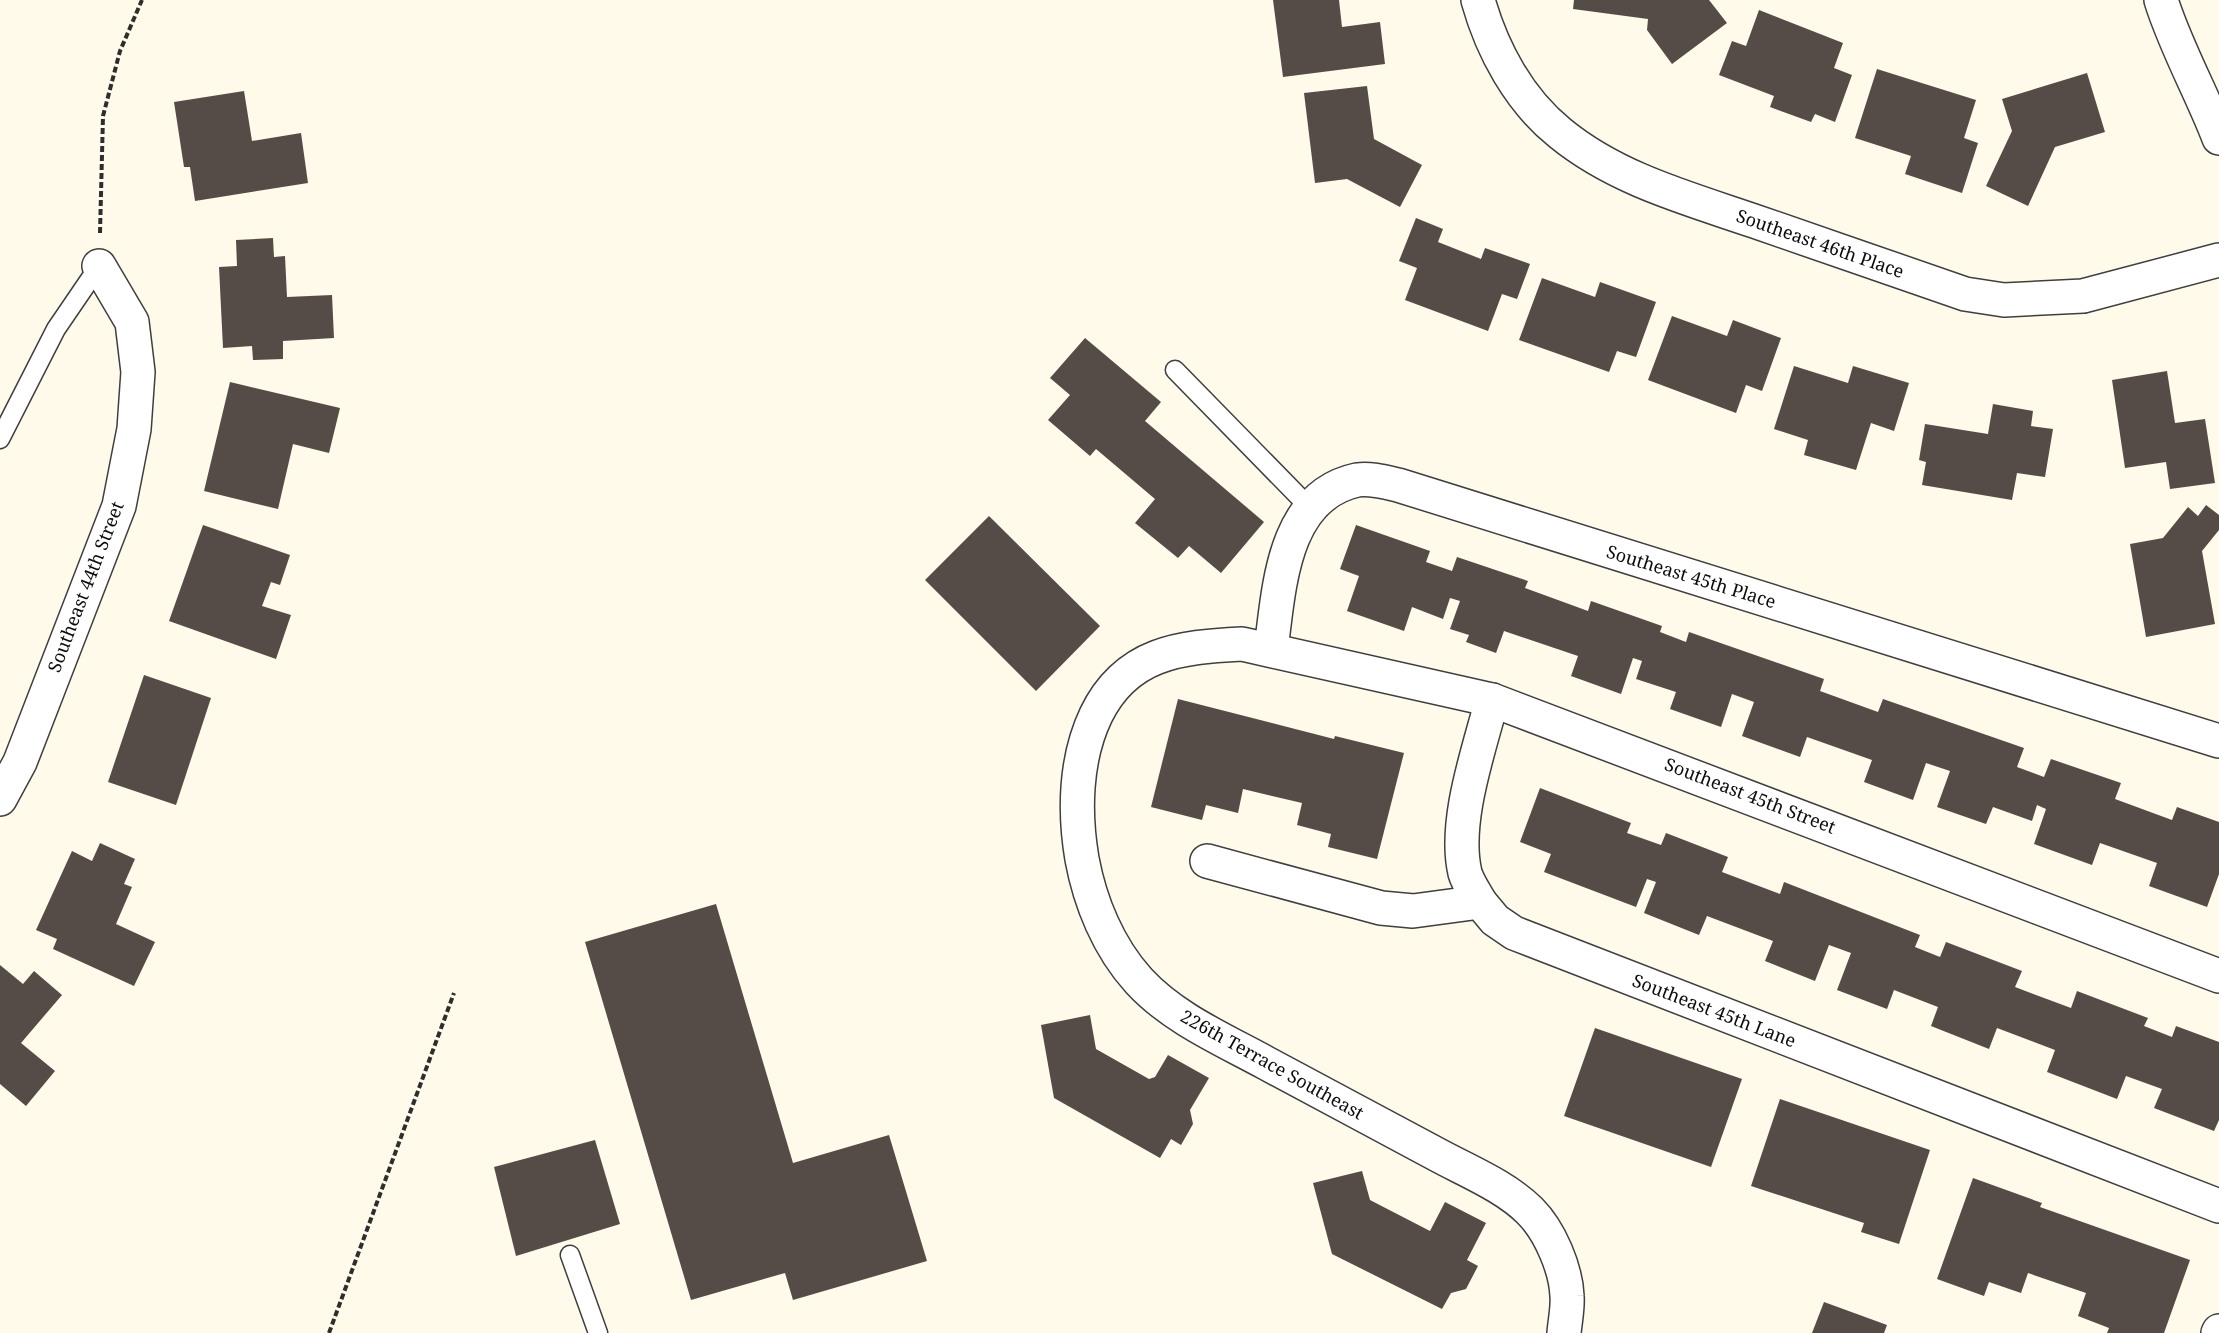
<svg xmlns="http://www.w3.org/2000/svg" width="2219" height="1333" font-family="'Noto Serif',serif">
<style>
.building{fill:#554c47}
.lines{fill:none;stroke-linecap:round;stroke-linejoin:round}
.lane-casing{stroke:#3f3f3f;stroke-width:21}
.street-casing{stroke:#3f3f3f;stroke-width:36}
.path{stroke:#2e2e2e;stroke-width:4;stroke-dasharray:6 3;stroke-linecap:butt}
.lane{stroke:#fff;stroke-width:18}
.street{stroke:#fff;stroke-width:33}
.labels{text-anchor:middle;stroke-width:6;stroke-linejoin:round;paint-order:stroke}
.street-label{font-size:18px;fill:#0c0c0c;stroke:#fff}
</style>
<rect width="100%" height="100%" fill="#fffaea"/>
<g class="building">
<path d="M1273,0H1339L1342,27L1380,22L1385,64L1283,77Z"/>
<path d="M1574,0H1709L1727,23L1672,64L1647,30L1648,19L1573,9Z"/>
<path d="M1759,10L1843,43L1834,68L1852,75L1835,122L1815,114L1811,122L1770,107L1774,96L1719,75L1732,41L1746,46Z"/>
<path d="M1877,69L1976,100L1964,138L1978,143L1962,193L1905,174L1911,156L1855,138Z"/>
<path d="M2087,73L2105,132L2055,147L2028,206L1986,186L2012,131L2002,99Z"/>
<path d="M1367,86L1374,139L1422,165L1400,207L1347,179L1315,183L1304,93Z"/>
<path d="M244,91L252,141L301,133L308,183L195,201L190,167H184L174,102Z"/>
<path d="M1416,218L1443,229L1438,242L1481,259L1485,248L1530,264L1517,299L1502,294L1488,331L1405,300L1417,268L1399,261Z"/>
<path d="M273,238L274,257L285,256L287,297L332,295L334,338L283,341V359L253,360L252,346L223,348L219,267L237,266L236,240Z"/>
<path d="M1542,278L1595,297L1600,282L1656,302L1636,357L1617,351L1609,372L1519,340Z"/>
<path d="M1672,316L1727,336L1733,320L1781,338L1762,391L1746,385L1736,413L1648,380Z"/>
<path d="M1085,338L1161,402L1145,421L1264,522L1221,573L1189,546L1178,558L1135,523L1155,499L1096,449L1090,456L1048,420L1070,395L1050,378Z"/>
<path d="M1794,366L1848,383L1853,366L1909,383L1894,431L1871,423L1856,470L1804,455L1808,440L1774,429Z"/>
<path d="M2167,371L2175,423L2205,419L2215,483L2170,489L2166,462L2125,468L2112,380Z"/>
<path d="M230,382L340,408L329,453L293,444L278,509L204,491Z"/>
<path d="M1993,404L2033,411L2031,426L2053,429L2045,477L2017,473L2012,500L1922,485L1926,462L1919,460L1925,424L1988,434Z"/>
<path d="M2206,505L2219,515V530L2202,551L2215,624L2146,637L2130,544L2163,538L2188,507L2198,516Z"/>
<path d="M989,516L1100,626L1036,691L925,580Z"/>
<path d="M203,525L290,555L280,585L271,582L262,606L291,615L276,659L169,621Z"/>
<path d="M1356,525L1430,551L1426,562L1452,571L1457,557L1528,581L1525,588L1588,611L1591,601L1662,626L1660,632L1686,642L1689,632L1824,679L1820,691L1878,712L1883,699L2024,748L2017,767L2044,777L2051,759L2121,783L2115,799L2172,820L2177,807L2219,822V874L2207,907L2149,886L2157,863L2100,843L2092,865L2034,844L2046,809L2037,805L2032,821L1993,807L1986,824L1937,807L1950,771L1926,763L1913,800L1864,782L1872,760L1807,737L1800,757L1742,736L1754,702L1732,694L1721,727L1670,709L1676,692L1636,679L1642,661L1633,658L1621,694L1571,676L1578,656L1504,631L1496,653L1466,642L1469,635L1450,629L1460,601L1450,598L1443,619L1412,607L1404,631L1347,611L1359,576L1340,569Z"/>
<path d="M144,675L211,698L176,805L108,782Z"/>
<path d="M1178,699L1334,739L1335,736L1404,753L1377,859L1328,847L1331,834L1297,825L1302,803L1243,789L1238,813L1206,805L1202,820L1151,807Z"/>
<path d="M1540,788L1631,823L1627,833L1661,845L1666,833L1728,857L1722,872L1780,894L1784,882L1920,935L1915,947L1940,957L1946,942L2022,971L2015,987L2071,1008L2077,991L2148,1018L2144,1026L2172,1037L2176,1026L2219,1042V1120L2214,1131L2154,1108L2162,1089L2126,1076L2117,1099L2047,1072L2055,1050L1997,1028L1989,1049L1931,1026L1938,1007L1894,990L1887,1009L1837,990L1851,953L1829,945L1815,981L1765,961L1773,941L1707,916L1699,935L1644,913L1656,882L1647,879L1636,907L1544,872L1551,854L1520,842Z"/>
<path d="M100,843L135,859L124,884L132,887L116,924L155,942L134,986L53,949L57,939L36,930L72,851L92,861Z"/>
<path d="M716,904L793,1163L889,1135L927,1261L793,1300L785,1273L691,1300L585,942Z"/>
<path d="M0,965L23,984L34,971L62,995L21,1043L55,1071L26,1106L0,1084Z"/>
<path d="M1090,1015L1096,1049L1149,1079L1155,1077L1168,1055L1209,1078L1190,1110L1193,1124L1181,1145L1171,1139L1160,1158L1054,1098L1041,1025Z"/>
<path d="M1595,1028L1742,1079L1711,1167L1564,1116Z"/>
<path d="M1780,1099L1930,1150L1899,1244L1861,1232L1864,1223L1751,1186Z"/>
<path d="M595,1140L620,1224L516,1256L494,1167Z"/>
<path d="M1362,1171L1370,1200L1430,1231L1445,1202L1486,1223L1467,1260L1478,1266L1466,1289L1451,1293L1442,1309L1332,1254L1313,1183Z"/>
<path d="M1973,1178L2042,1203L2040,1207L2190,1260L2164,1333H2107L2109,1328L2078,1316L2086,1293L2028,1273L2021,1293L1989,1282L1984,1296L1937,1279Z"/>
<path d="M1824,1302L1887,1325L1884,1333H1812Z"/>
</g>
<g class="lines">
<defs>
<g id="lane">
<path d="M1175,370L1311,509"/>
<path d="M0,439L56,329L99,266"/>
<path d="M570,1255L598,1333"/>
</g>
<g id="street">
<path d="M1478,0C1492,50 1519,100 1560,133C1616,179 1687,198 1754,221C1824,245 1895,270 1965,294L2004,300L2083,296L2219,260"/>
<path d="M2161,0C2176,48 2201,91 2219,138"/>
<path d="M1271,649C1279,590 1282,496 1357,480C1370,478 1385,482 1398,485L2219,741"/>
<path d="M0,799L20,762L119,506L134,429L138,372L132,322L99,266"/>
<path d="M1207,861L1381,908L1413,911L1480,902L1495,920L1514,933L2219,1206"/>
<path d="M1480,902C1475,893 1468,883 1465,873C1453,822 1479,750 1492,700"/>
<path d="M1564,1333C1565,1321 1568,1308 1567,1296C1566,1269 1550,1231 1530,1211C1505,1186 1467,1171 1436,1154C1379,1124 1323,1093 1266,1063C1222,1039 1173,1018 1139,981C1108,947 1090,902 1082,859C1074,812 1075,759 1096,715C1126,653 1179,647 1242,644L1492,700L2219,976"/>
<path d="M2218,1333L2219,1331"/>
</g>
</defs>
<use href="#lane" class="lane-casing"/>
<use href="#street" class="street-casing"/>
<g class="path">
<path d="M100,233L103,116L120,51L142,0"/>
<path d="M329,1333L454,993"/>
</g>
<use href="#lane" class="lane"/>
<use href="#street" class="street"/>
</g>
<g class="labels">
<g class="street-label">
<text transform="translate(1820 244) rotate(19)" y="6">Southeast 46th Place</text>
<text transform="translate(1691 577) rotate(17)" y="6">Southeast 45th Place</text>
<text transform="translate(86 587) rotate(-69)" y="6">Southeast 44th Street</text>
<text transform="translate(1750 796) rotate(21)" y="6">Southeast 45th Street</text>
<text transform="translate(1714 1011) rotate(21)" y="6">Southeast 45th Lane</text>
<text transform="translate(1272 1065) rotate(29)" y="6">226th Terrace Southeast</text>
</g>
</g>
</svg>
